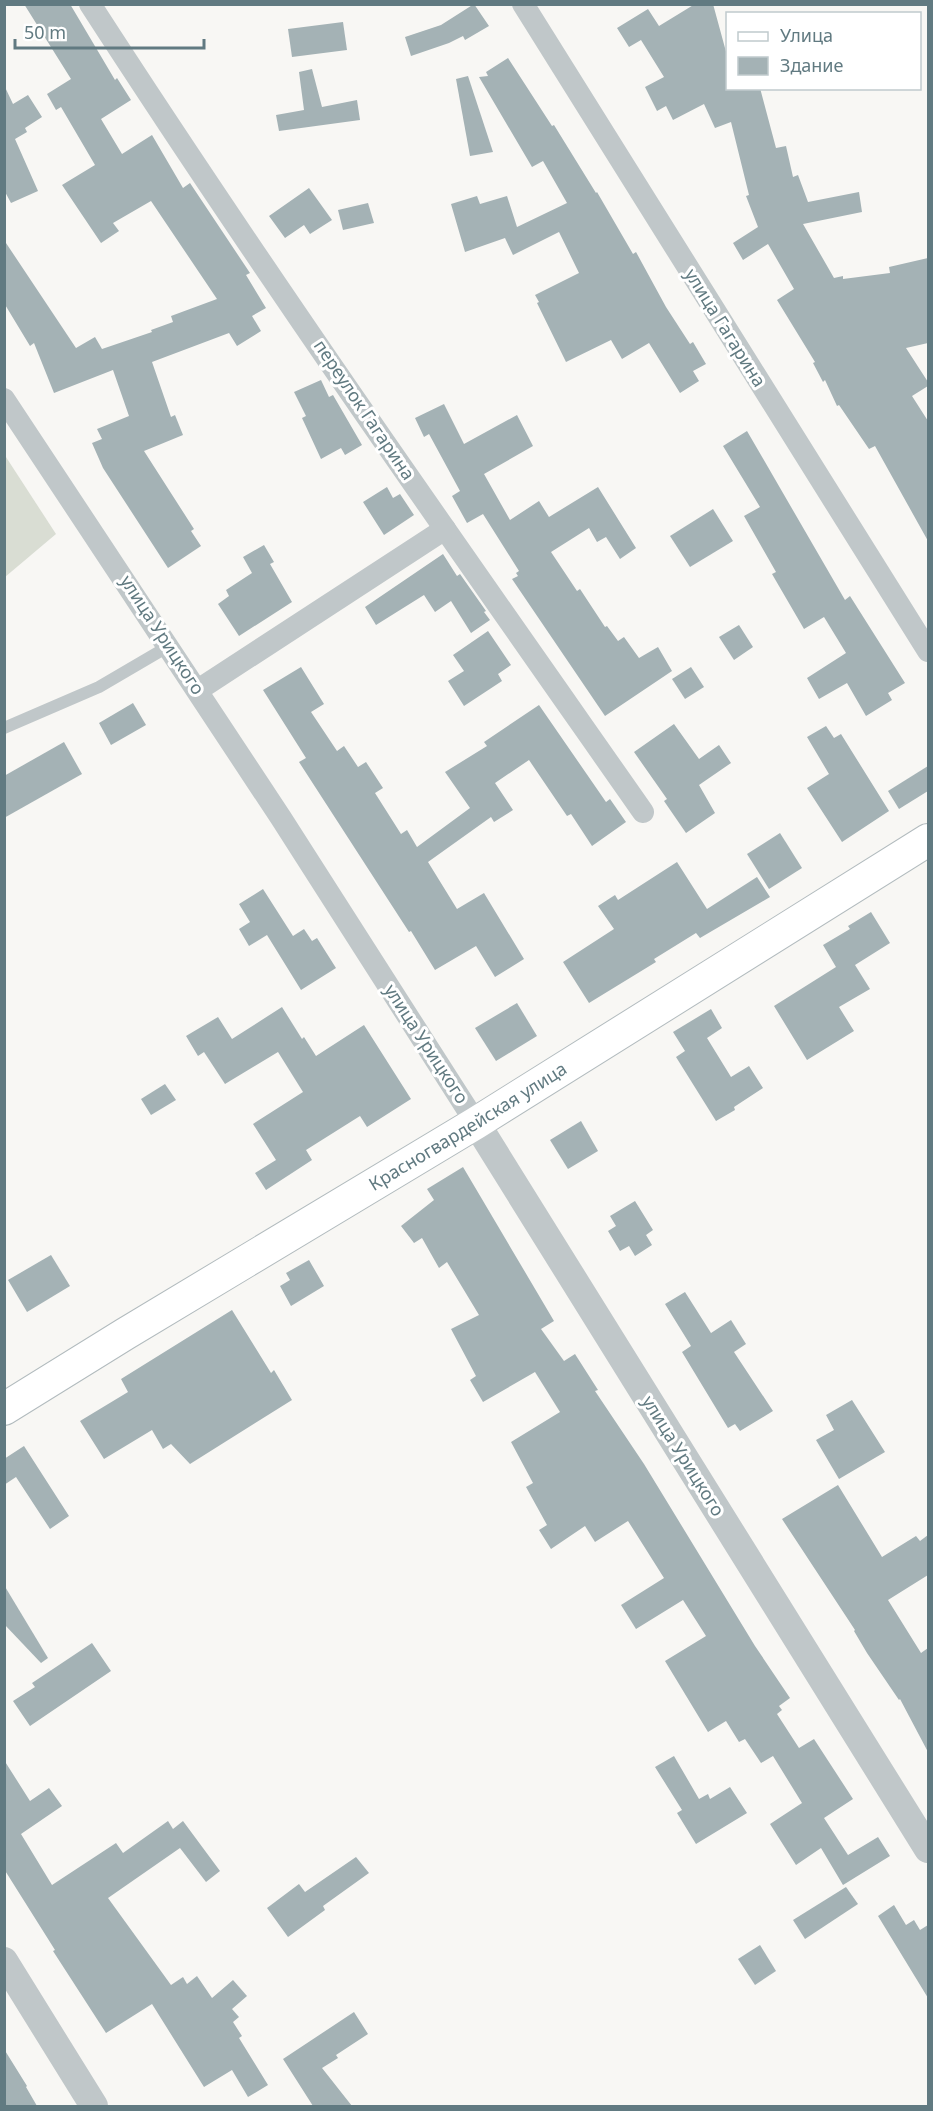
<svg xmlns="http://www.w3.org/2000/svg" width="933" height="2111" font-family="'Noto Sans',sans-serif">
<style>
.green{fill:#d9ddd3}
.building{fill:#a4b2b5}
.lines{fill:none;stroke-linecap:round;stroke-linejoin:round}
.secondary-casing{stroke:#b2bbbe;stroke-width:34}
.service{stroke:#c0c7c9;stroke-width:12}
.minor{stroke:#c0c7c9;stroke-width:22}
.tertiary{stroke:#c0c7c9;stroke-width:28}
.secondary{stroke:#fff;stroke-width:32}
.labels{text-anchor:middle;stroke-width:6;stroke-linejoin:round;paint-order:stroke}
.street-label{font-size:18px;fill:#617a81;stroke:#fff}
</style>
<rect width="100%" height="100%" fill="#f8f7f4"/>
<path class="green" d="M4,454L56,534L5,577H4Z"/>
<g class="building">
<path d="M24,4H70L115,80L117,78L131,100L101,119L122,154L152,135L183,188L190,183L250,273L246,275L266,308L252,316L261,331L237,346L229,333L152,362L171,417L175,415L183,435L144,451L194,529L191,531L201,546L168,568L103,468L92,443L102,439L97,429L129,416L113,370L54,393L34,343L30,346L4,303V240L76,348L95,337L102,349L152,332L151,330L173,322L171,316L217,299L151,201L113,223L119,231L101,243L62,185L95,165L61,107L56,110L47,94L71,79Z"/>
<path d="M474,4L489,26L465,40L463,36L449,43L411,56L405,37L441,25Z"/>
<path d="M695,4H713L728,59V88H760L776,148L786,146L793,177L798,175L808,202L859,192L862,212L803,224L834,278L843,276V279L890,273L889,267L928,258V343L906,348L928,382V386L912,396L928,421V541L875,446L869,449L839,405L837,406L825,380L823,382L813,363L815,362L777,300L794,289L768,244L743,260L733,243L758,227L746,196L749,195L731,122L715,128L704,104L673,120L666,106L657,111L645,87L664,77L641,40L629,47L617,28L648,9L659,26Z"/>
<path d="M343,22L347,50L292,57L288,29Z"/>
<path d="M508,58L552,126L554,125L596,193L597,192L633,254L636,252L666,307L690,344L693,342L706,364L693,371L699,381L680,393L649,343L622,359L611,340L566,362L537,303L539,302L535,295L579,273L559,232L513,255L505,238L465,252L451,204L477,196L480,204L507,196L517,227L567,203L543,161L532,167L479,77L488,76L486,72Z"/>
<path d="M312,69L322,107L357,100L360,120L279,131L276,115L304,110L299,72Z"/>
<path d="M468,76L493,152L470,156L456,79Z"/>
<path d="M4,85L13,104L28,95L42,117L25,128L27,132L15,139L38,191L11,203L4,190Z"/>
<path d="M309,188L332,220L310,234L304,225L285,238L269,216Z"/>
<path d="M368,203L374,223L343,230L338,210Z"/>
<path d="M321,380L329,397L333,395L362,445L345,455L341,448L321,459L302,418L306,416L294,392Z"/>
<path d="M444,404L464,444L517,415L533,446L484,474L510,520L539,501L549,517L598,487L636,548L620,559L606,537L597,542L589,528L551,552L577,591L580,589L605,627L607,626L618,641L624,637L639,658L658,647L672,671L605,716L512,579L518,576L516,573L519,571L483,514L467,523L452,496L460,491L429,434L424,437L415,418Z"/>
<path d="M747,431L845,600L850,596L905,683L888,693L892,700L866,716L847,683L819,699L807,678L846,653L824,617L804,629L772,574L776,572L744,516L760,507L723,446Z"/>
<path d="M387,487L393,498L400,494L414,515L384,535L363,502Z"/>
<path d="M713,509L733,541L690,567L670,536Z"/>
<path d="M264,545L274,562L270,564L292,602L239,636L218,604L229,596L226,590L252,573L243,557Z"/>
<path d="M443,554L457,576L460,574L486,611L484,612L490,620L471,633L451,601L435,612L424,595L376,625L365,607Z"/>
<path d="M739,625L753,647L734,660L719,637Z"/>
<path d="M488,631L511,665L498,674L502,681L464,706L448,681L464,671L453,655Z"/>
<path d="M301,667L324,704L311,712L337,751L344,746L358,767L366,762L383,788L375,793L401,834L407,830L417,847L470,808L445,772L487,746L484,742L539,705L606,802L610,799L626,822L592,846L571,814L567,816L529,760L495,783L513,810L494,822L491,817L428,862L457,909L484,893L524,959L495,977L476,946L435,970L411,931L409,932L299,762L306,758L263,690Z"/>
<path d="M691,667L704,687L685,699L672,679Z"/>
<path d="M133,703L146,725L111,745L99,723Z"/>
<path d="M674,724L699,759L719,745L731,763L699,785L715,813L686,833L664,801L667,799L634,752Z"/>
<path d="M826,726L834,738L841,734L889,811L842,842L807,788L829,774L807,737Z"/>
<path d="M64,742L82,774L4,818V776Z"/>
<path d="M928,766V791L899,809L888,791Z"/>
<path d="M780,833L802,868L769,889L747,854Z"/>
<path d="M677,862L707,909L757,877L770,897L700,938L696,933L654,959L656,962L589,1003L563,962L614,929L598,906L615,895L618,900Z"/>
<path d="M263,889L293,936L304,929L312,941L317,938L336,968L301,990L267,935L249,946L239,929L250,922L239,904Z"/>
<path d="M871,912L890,943L855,965L870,989L839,1007L854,1031L807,1060L774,1006L836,967L823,945L850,929L848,926Z"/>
<path d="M517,1003L537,1036L496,1061L475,1028Z"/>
<path d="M282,1007L302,1039L304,1037L316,1056L364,1025L411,1099L367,1127L360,1116L306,1150L312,1160L266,1190L255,1173L276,1160L253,1124L303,1092L278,1052L225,1084L204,1052L198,1056L186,1036L218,1017L232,1039Z"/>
<path d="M711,1009L722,1028L707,1038L731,1077L749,1066L763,1088L734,1107L735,1110L716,1121L676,1057L685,1051L673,1032Z"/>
<path d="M165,1084L176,1100L151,1115L141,1099Z"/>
<path d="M581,1121L598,1151L568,1169L550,1140Z"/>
<path d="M463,1167L554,1321L541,1329L564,1361L575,1354L598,1390L595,1391L644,1464L755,1646L790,1698L779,1706L782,1710L777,1714L799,1748L814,1739L853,1799L824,1818L848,1855L878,1837L890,1856L843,1885L821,1848L796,1865L770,1824L802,1803L773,1756L761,1763L745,1739L739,1742L726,1721L708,1732L665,1661L706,1636L683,1600L636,1629L621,1605L664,1578L628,1521L595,1542L585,1526L551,1549L539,1530L547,1525L526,1487L533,1483L511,1442L560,1412L535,1372L483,1402L470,1380L476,1376L451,1329L479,1315L447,1262L439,1268L422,1238L414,1243L401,1226L434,1200L427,1189Z"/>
<path d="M635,1201L653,1230L646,1235L652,1245L635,1256L629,1246L620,1251L608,1231L616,1226L610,1216Z"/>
<path d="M51,1255L70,1286L27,1312L8,1280Z"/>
<path d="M309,1260L324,1286L291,1306L280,1286L290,1280L286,1273Z"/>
<path d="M685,1292L711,1333L731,1320L746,1344L734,1352L773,1411L740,1431L735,1424L728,1428L682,1352L691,1346L665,1304Z"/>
<path d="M232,1310L271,1373L274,1370L292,1400L190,1464L171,1444L163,1449L152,1430L104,1459L80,1421L128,1392L121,1379Z"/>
<path d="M852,1400L885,1452L839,1479L816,1440L834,1430L826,1415Z"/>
<path d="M24,1446L69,1516L50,1529L16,1477L4,1485V1459Z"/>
<path d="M838,1485L882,1557L916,1536L920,1541L928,1535V1575L888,1600L921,1653L928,1648V1752L900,1699L899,1700L867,1653L854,1631L855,1630L782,1519Z"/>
<path d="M4,1585L48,1658L41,1663L4,1624Z"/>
<path d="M92,1643L111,1671L30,1726L13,1701L35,1687L32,1683Z"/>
<path d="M674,1756L699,1799L708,1794L710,1799L730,1787L747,1813L696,1844L677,1813L682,1810L655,1767Z"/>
<path d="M4,1760L30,1801L49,1788L62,1806L21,1834L52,1885L116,1843L123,1853L168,1821L173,1829L183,1821L220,1871L206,1882L180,1848L108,1898L171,1985L183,1977L187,1984L197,1976L212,1998L233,1980L247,1996L232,2009L239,2017L233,2022L242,2036L239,2038L268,2085L248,2097L232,2070L204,2087L152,2004L106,2033L53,1951L55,1950L4,1869Z"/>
<path d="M356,1857L369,1873L323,1906L325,1910L288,1937L267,1908L299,1884L305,1892Z"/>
<path d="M846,1887L858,1904L805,1939L793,1920Z"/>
<path d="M894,1905L906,1925L914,1920L920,1930L928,1925V1998L878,1916Z"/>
<path d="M760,1945L776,1971L755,1985L738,1959Z"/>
<path d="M354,2012L368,2034L336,2055L338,2058L322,2068L352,2106H313L283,2059Z"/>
<path d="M4,2049L27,2086L26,2087L37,2106H4Z"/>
</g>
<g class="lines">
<defs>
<g id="secondary">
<path id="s1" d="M4,1409L125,1334L476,1123L928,840"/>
</g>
</defs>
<use href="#secondary" class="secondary-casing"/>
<path class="service" d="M4,728L99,687L169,646"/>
<g class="minor">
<path d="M90,4C267,278 456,545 643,812"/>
<path d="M523,4L928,651"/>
<path d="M4,399L281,818L476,1123"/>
<path d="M198,690L445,529"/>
</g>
<g class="tertiary">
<path d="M476,1123L928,1849"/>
<path d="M4,1961L94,2106"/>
</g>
<use href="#secondary" class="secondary"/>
</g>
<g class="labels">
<g class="street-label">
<text transform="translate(725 328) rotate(58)" y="6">улица Гагарина</text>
<text transform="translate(364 410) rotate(56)" y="6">переулок Гагарина</text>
<text transform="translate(162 635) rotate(57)" y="6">улица Урицкого</text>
<text transform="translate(426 1044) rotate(57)" y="6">улица Урицкого</text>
<text dy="6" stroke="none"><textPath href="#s1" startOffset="543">Красногвардейская улица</textPath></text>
<text transform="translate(683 1456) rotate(58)" y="6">улица Урицкого</text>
</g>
</g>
<rect width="933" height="2111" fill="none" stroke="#617a81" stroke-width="12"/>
<rect x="726" y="12" width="195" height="78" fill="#ffffff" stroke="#c0cacd" stroke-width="1.5"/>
<rect x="738" y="32" width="30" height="9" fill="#ffffff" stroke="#c0cacd" stroke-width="1.5"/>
<text x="780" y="42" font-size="18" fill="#617a81">Улица</text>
<rect x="738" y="57" width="30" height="18" fill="#a4b2b5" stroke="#c0cacd" stroke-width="1.5"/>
<text x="780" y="72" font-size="18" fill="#617a81">Здание</text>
<path d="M15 39v9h189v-9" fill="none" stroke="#617a81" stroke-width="3"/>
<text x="24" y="39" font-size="18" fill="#617a81" stroke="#ffffff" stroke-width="4.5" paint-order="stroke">50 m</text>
</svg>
